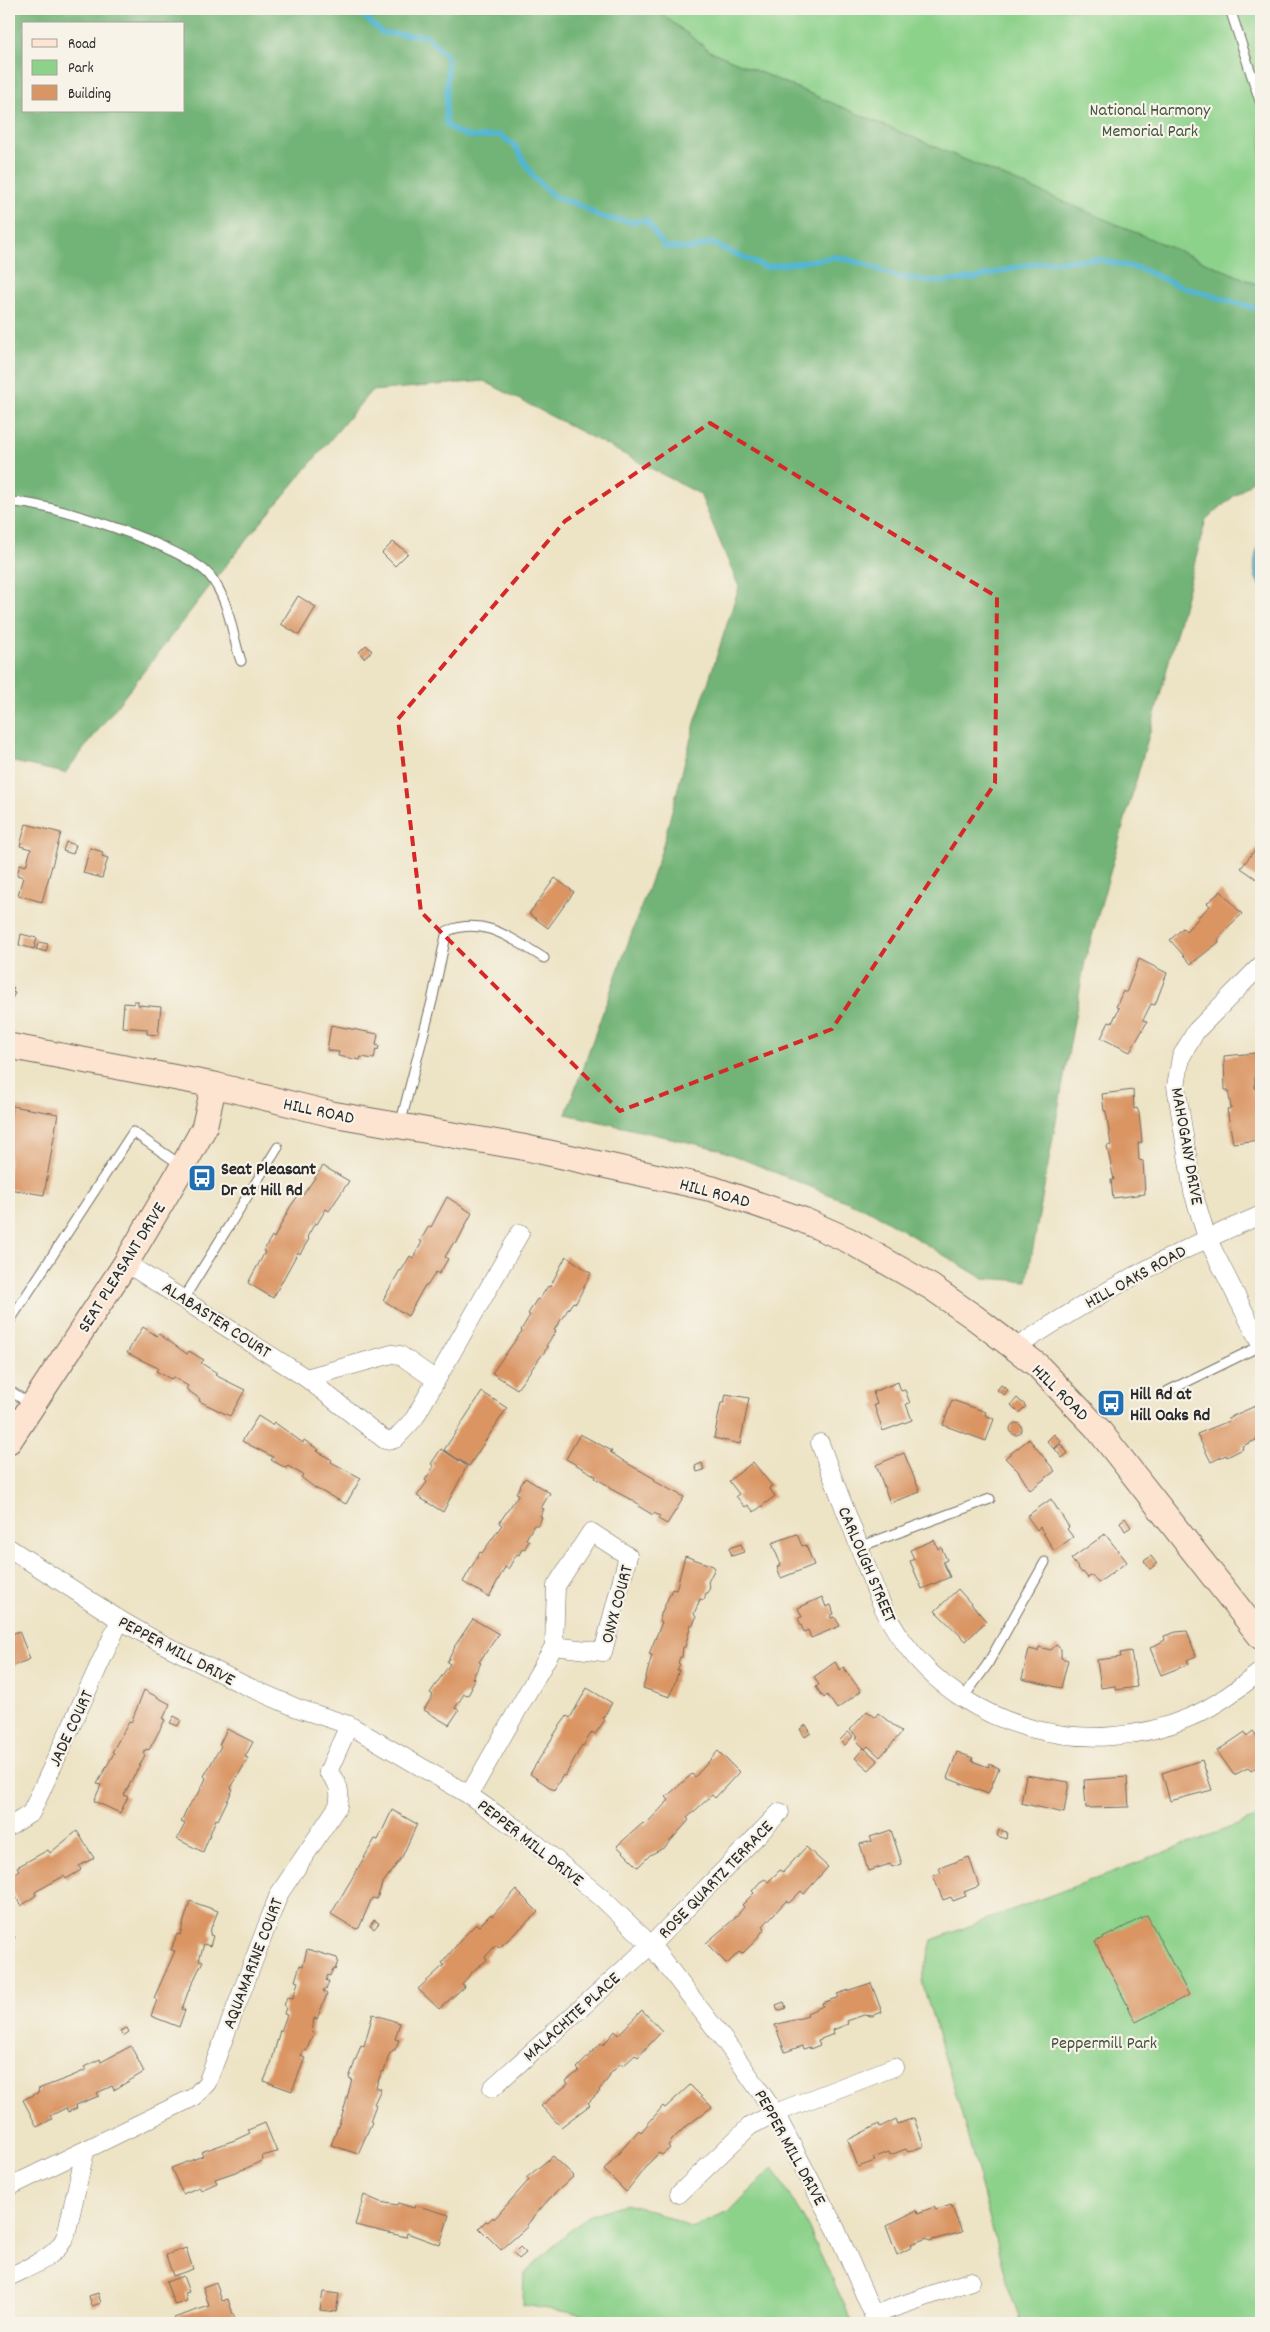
<svg xmlns="http://www.w3.org/2000/svg" width="1270" height="2332" font-family="Dekko,sans-serif">
<style>
.green{fill:#8dd28b;stroke:#5c7e5b}
.forest{fill:#72b477;stroke:#4e7051;fill-rule:evenodd}
.water{fill:#53b6d2;stroke:#3f707e}
.lines{fill:none;stroke-linecap:round;stroke-linejoin:round}
.stream{stroke:#53b6d2;stroke-width:5.5}
.building{fill:#da9564}
.lane-casing{stroke:#6f6b61;stroke-width:11}
.street-casing{stroke:#6f6b61;stroke-width:19}
.secondary-casing{stroke:#6f6b61;stroke-width:27}
.lane{stroke:#fff;stroke-width:9}
.street{stroke:#fff;stroke-width:18}
.secondary{stroke:#fde4d0;stroke-width:25}
.marked{fill:none;stroke:#d62828;stroke-width:4;stroke-dasharray:10 6;stroke-linejoin:round}
.labels{text-anchor:middle;stroke-width:4.5;stroke-linejoin:round;paint-order:stroke}
.park-label{font-size:18px;fill:#445543;stroke:#f7f3e8}
.street-label{font-size:18px;fill:#2b2b2b;stroke:#f7f3e8}
.poi-label{font-size:18px;font-weight:bold;fill:#2b2b2b;stroke:#f7f3e8;text-anchor:start}
</style>
<rect width="100%" height="100%" fill="#f7f3e8"/>
<filter id="ink" filterUnits="userSpaceOnUse"><feTurbulence type="fractalNoise" baseFrequency=".02" numOctaves="2"/><feDisplacementMap in="SourceGraphic" scale="10" xChannelSelector="R" yChannelSelector="G"/><feConvolveMatrix kernelMatrix="1 2 1 2 8 2 1 2 1" color-interpolation-filters="sRGB"/></filter>
<filter id="wash" filterUnits="userSpaceOnUse"><feTurbulence type="fractalNoise" baseFrequency=".0096" numOctaves="4" result="noise"/><feDisplacementMap in="SourceGraphic" scale="20" xChannelSelector="R" yChannelSelector="G"/><feGaussianBlur stdDeviation="1.12" result="paint"/><feColorMatrix in="noise" values="0 0 0 0 0 0 0 0 0 0 0 0 0 0 0 0 0 1.4 0 .05"/><feComposite in="paint" operator="in"/></filter>
<g filter="url(#wash)">
<rect width="100%" height="100%" fill="#ede3c5"/>
<g class="green">
<path d="M655,9H1261V286L710,51Z"/>
<path d="M1261,1816V2323H1021L1007,2284L961,2111L922,1982L932,1940Z"/>
<path d="M773,2167L805,2221L853,2323H637L523,2305L524,2273L587,2216L625,2204L654,2211L692,2228L729,2212Z"/>
</g>
<path class="forest" d="M9,9H655L710,51L1261,286V474L1206,519L1158,703L1085,961L1027,1281L982,1278L872,1212L718,1149L566,1114L661,852L695,723L739,587L700,494L484,381L371,391L234,555L65,773L9,761ZM24,24H184V111H24Z"/>
<path class="water" d="M1261,538V587C1250,575 1255,552 1261,538Z"/>
<g class="lines">
<path class="stream" d="M356,9L382,33L426,36L447,56C449,79 445,101 446,124C463,140 478,138 500,135L515,146L533,176L554,197L580,205L600,217L633,222L646,220L665,247L689,249L711,243L765,267L837,257L864,264L898,277L939,282L977,278L1016,267L1045,262L1096,259L1141,269L1179,286L1261,310"/>
</g>
<g id="blocks">
<g class="building">
<path d="M393,542L408,553L395,566L382,553Z"/>
<path d="M298,596L316,607L299,635L281,624Z"/>
<path d="M366,645L372,651L364,658L359,652Z"/>
<path d="M26,824L61,833L42,902L18,895L23,877L17,875L20,864L26,866L31,849L20,846Z"/>
<path d="M66,842L76,845L73,854L63,851Z"/>
<path d="M1261,842V882L1241,868Z"/>
<path d="M90,848L103,852L102,856L108,858L102,878L83,873Z"/>
<path d="M555,878L574,892L548,928L529,914Z"/>
<path d="M1221,891L1242,914L1229,926L1218,940L1219,942L1191,964L1170,940L1183,928L1186,931L1198,919L1197,918L1210,906L1207,903Z"/>
<path d="M21,934L37,938L34,949L19,945Z"/>
<path d="M39,942L48,944L46,952L36,949Z"/>
<path d="M1139,959L1167,973L1155,1005L1151,1004L1143,1020L1147,1022L1130,1052L1101,1038L1109,1022L1112,1023L1119,1008L1116,1007L1123,991L1126,993Z"/>
<path d="M9,986L14,988L12,992L15,993L11,1000H9Z"/>
<path d="M134,1001H138V1005L161,1007L158,1035L147,1034V1029L122,1027L124,1003L134,1004Z"/>
<path d="M331,1025L378,1034L376,1045L379,1046L378,1050L376,1049L374,1059L361,1057L360,1060L338,1056L339,1052L327,1050Z"/>
<path d="M1256,1053L1258,1070H1255V1088H1261V1104L1258,1105L1261,1140L1233,1143L1227,1109L1231,1108L1228,1090H1225L1224,1056Z"/>
<path d="M1133,1090L1134,1109L1137,1108L1139,1113L1142,1142L1138,1143L1139,1160L1143,1161L1145,1194L1113,1198L1111,1180H1114L1107,1146L1111,1145L1106,1111H1104L1102,1094Z"/>
<path d="M12,1106L58,1114L44,1195L9,1189V1127Z"/>
<path d="M323,1166L349,1181L329,1211L326,1209L317,1224L315,1223L307,1237L309,1239L300,1254L298,1252L273,1298L248,1283L265,1252L263,1251L272,1236L274,1238L290,1207L300,1193L303,1195Z"/>
<path d="M447,1197L472,1213L456,1244L454,1242L445,1257L448,1259L439,1274L436,1272L427,1286L425,1285L408,1316L383,1300L400,1270L401,1271L410,1256L413,1258L422,1242L420,1241L429,1226L431,1227Z"/>
<path d="M566,1256L591,1273L576,1303L573,1302L554,1330L556,1331L546,1346L548,1347L517,1389L492,1373L522,1331L521,1330L530,1315L528,1314L537,1299L539,1300L548,1286L550,1287Z"/>
<path d="M143,1327L157,1336L159,1334L187,1354L189,1351L204,1360L201,1363L217,1373L215,1375L245,1390L230,1416L199,1401L200,1399L186,1389L188,1386L173,1377L171,1379L156,1371L158,1368L127,1353Z"/>
<path d="M898,1382L901,1391L905,1390L910,1403L906,1404L912,1420L883,1431L874,1405L877,1404L873,1392Z"/>
<path d="M1001,1385L1008,1390L1004,1395L997,1390Z"/>
<path d="M482,1392L507,1408L469,1466L444,1450Z"/>
<path d="M726,1394L749,1398L740,1444L714,1438L721,1403H724Z"/>
<path d="M1017,1398L1026,1406L1019,1413L1011,1405Z"/>
<path d="M952,1400L986,1412L985,1415L994,1419L986,1441L943,1425Z"/>
<path d="M1260,1404L1261,1438L1242,1446L1243,1449L1227,1457L1226,1455L1211,1462L1197,1434L1229,1421L1228,1418Z"/>
<path d="M258,1416L272,1425L274,1422L303,1443L304,1440L319,1450L317,1451L332,1460L331,1462L361,1478L346,1504L315,1488L301,1477L303,1475L288,1466L286,1468L271,1460L273,1457L242,1441Z"/>
<circle cx="1016" cy="1429" r="6"/>
<path d="M580,1434L612,1451L610,1452L625,1462L655,1479L654,1481L684,1497L667,1524L658,1519L660,1516L654,1513L653,1515L638,1506L639,1504L609,1488V1486L595,1478L596,1476L566,1459Z"/>
<path d="M1054,1434L1061,1442L1054,1449L1047,1441Z"/>
<path d="M1029,1439L1055,1471L1030,1490L1018,1471L1005,1458Z"/>
<path d="M1061,1444L1068,1453L1062,1458L1055,1449Z"/>
<path d="M441,1449L467,1466L443,1512L417,1496L427,1482L425,1480L434,1466L431,1464Z"/>
<path d="M904,1453L920,1492L890,1503L876,1465Z"/>
<path d="M753,1462L772,1486L769,1488L775,1496L754,1512L748,1505L745,1507L736,1496L739,1494L729,1481Z"/>
<path d="M702,1463L704,1470L697,1472L695,1466Z"/>
<path d="M525,1478L550,1493L541,1508L544,1509L540,1516L542,1517L538,1525H534L526,1539L529,1541L524,1550L522,1549L519,1555L517,1554L508,1569L505,1567L489,1597L463,1582L480,1552L482,1553L502,1525L499,1523L519,1494L516,1493Z"/>
<path d="M1051,1499L1069,1527L1067,1529L1073,1537L1054,1551L1040,1527L1037,1530L1027,1516Z"/>
<path d="M1125,1518L1131,1527L1125,1531L1120,1522Z"/>
<path d="M797,1534L802,1546L806,1545L814,1565L781,1578L777,1567L781,1565L772,1543Z"/>
<path d="M1105,1534L1127,1562L1098,1583L1092,1575L1088,1578L1083,1572L1082,1573L1071,1559Z"/>
<path d="M934,1540L938,1549L941,1547L947,1560L943,1562L950,1577L922,1589L910,1561L914,1559L910,1550Z"/>
<path d="M741,1544L744,1552L732,1556L729,1548Z"/>
<path d="M685,1556L713,1566L715,1568L708,1582L710,1586L708,1593H706L704,1600L700,1599L694,1614L696,1617L693,1625L691,1624L685,1647H683L682,1657H680L678,1663L680,1664L677,1670H679L670,1697L643,1688L652,1655L649,1654L662,1622L660,1621L661,1614L672,1589L676,1590Z"/>
<path d="M1151,1556L1157,1564L1150,1569L1144,1561Z"/>
<path d="M958,1589L986,1621L966,1641L935,1611Z"/>
<path d="M822,1597L826,1607L831,1605L834,1614L830,1616L831,1618L835,1617L840,1626L811,1638L808,1630L804,1632L798,1618L802,1617L798,1608Z"/>
<path d="M473,1619L499,1634L479,1662L481,1663L472,1678L475,1679L471,1687L472,1688L468,1695L464,1694L455,1708L459,1710L449,1725L424,1710L433,1695L430,1693L450,1664L447,1662L455,1647H454Z"/>
<path d="M19,1631L30,1659L13,1666L12,1664L9,1665V1635Z"/>
<path d="M1187,1631L1196,1656L1187,1660L1189,1664L1161,1675L1150,1648L1165,1640L1164,1636L1176,1632Z"/>
<path d="M1056,1645L1061,1649V1658L1068,1660L1061,1688L1022,1679L1029,1649L1038,1651L1039,1647L1051,1650Z"/>
<path d="M1131,1651L1137,1687L1115,1690V1686L1101,1688L1097,1660L1121,1657L1120,1653Z"/>
<path d="M835,1662L840,1670L843,1667L861,1691L837,1709L827,1695L824,1698L816,1687L819,1685L814,1677Z"/>
<path d="M587,1688L612,1703L603,1718L605,1720L595,1734L592,1732L583,1746L582,1745L565,1776L563,1775L554,1790L530,1774L557,1730L567,1716L570,1718Z"/>
<path d="M144,1690L170,1704L163,1719L165,1720L149,1750L146,1749L143,1754L145,1755L124,1795L128,1797L120,1813L94,1801L101,1785L97,1784L114,1753L112,1752L129,1722L131,1723Z"/>
<path d="M867,1711L875,1717L878,1713L902,1732L880,1757L868,1746L865,1749L855,1739L858,1737L850,1730Z"/>
<path d="M174,1716L181,1720L178,1726L170,1723Z"/>
<path d="M806,1725L811,1733L805,1737L800,1729Z"/>
<path d="M227,1729L253,1742L245,1757L248,1758L231,1788L233,1789L218,1820L216,1819L203,1852L177,1839L185,1824L181,1822L188,1806L199,1793L206,1778L204,1776L221,1746L219,1745Z"/>
<path d="M1253,1731L1261,1743V1764L1251,1771L1248,1768L1234,1775L1217,1751L1245,1732L1247,1736Z"/>
<path d="M848,1732L853,1736L845,1745L840,1740Z"/>
<path d="M864,1748L878,1761L869,1770L855,1758Z"/>
<path d="M718,1751L739,1772L715,1798L712,1795L687,1818L689,1820L665,1847L650,1855L638,1867L617,1846L643,1823L645,1825L669,1800L666,1797L692,1774L695,1777Z"/>
<path d="M957,1752L973,1758L972,1761L988,1767L989,1764L999,1768L988,1794L947,1778Z"/>
<path d="M1202,1760L1212,1790L1170,1801L1162,1773Z"/>
<path d="M1026,1775L1069,1782L1064,1813L1021,1803Z"/>
<path d="M1127,1777L1129,1807L1086,1808L1084,1780Z"/>
<path d="M392,1810L417,1824L402,1857L382,1884L377,1899L372,1898L359,1928L356,1929L331,1914L375,1839L378,1840Z"/>
<path d="M891,1830L902,1864L892,1867L890,1864L868,1871L860,1844L872,1841L870,1837Z"/>
<path d="M999,1830L1007,1832L1006,1839L997,1836Z"/>
<path d="M77,1831L94,1858L79,1866L81,1870L66,1879L64,1876L35,1892L36,1895L21,1906L9,1885V1877L19,1870L17,1867L48,1850L50,1853Z"/>
<path d="M806,1847L828,1867L804,1894L801,1891L789,1903L786,1901L763,1926L765,1928L755,1941L742,1954L739,1952L727,1964L706,1943L733,1920L744,1907L742,1905L754,1893L752,1891L760,1882L765,1879L768,1882L780,1870L783,1872Z"/>
<path d="M969,1857L979,1886L964,1892L966,1896L953,1901L951,1897L943,1900L933,1876L941,1873L939,1868Z"/>
<path d="M516,1890L538,1912L499,1948L496,1945L485,1957L487,1960L474,1970L462,1984L465,1986L439,2009L418,1989L444,1965L442,1963L464,1936L476,1924L479,1926L491,1914L492,1916Z"/>
<path d="M190,1901L218,1911L211,1928L210,1935L213,1936L210,1946L204,1944L199,1960L203,1961L188,1992L182,2009L185,2010L179,2027L151,2016L157,2000L154,1998L175,1951L171,1950L177,1934L180,1935Z"/>
<path d="M1147,1915L1189,1995L1136,2022L1095,1942Z"/>
<path d="M374,1920L379,1923L374,1929L370,1926Z"/>
<path d="M9,1934L15,1937L9,1948Z"/>
<path d="M307,1949L337,1958L338,1961L335,1970L333,1969L330,1976L328,1975L326,1981H329L326,1990L324,1989L323,1991L327,1994L317,2019L314,2018L312,2033H314L306,2051L303,2050L301,2056L305,2058L292,2091L264,2081L271,2064L280,2030L281,2031L287,2015L284,2014L286,2007L284,2006L287,1997L293,1998L298,1982L295,1981L300,1965L303,1966Z"/>
<path d="M871,1983L882,2012L872,2016L864,2015L847,2021L848,2024L833,2030L834,2034L818,2040L820,2045L810,2049V2047L803,2049L802,2046L785,2052L775,2025L808,2016L807,2013L823,2006L822,2003L839,1997L837,1994Z"/>
<path d="M784,2002L786,2008L778,2011L776,2005Z"/>
<path d="M642,2010L662,2031L638,2057L635,2055L623,2066L621,2063L609,2075L610,2076L599,2090L600,2091L588,2103L590,2105L561,2127L541,2106L568,2084L566,2081L579,2071L577,2068L601,2043L603,2045L615,2031L618,2035Z"/>
<path d="M373,2014L400,2023L395,2039L399,2040L395,2050H393L389,2055L384,2072L382,2071L376,2087L381,2089L374,2104L376,2105L370,2121L372,2122L358,2154L331,2145L343,2113L352,2079L349,2078L361,2045L364,2046Z"/>
<path d="M127,2028L129,2032L123,2036L120,2031Z"/>
<path d="M131,2046L144,2072L114,2090L112,2086L97,2093L99,2096L76,2105L77,2108L68,2112L66,2108L50,2116L52,2119L37,2127L23,2100L39,2092L38,2089L70,2077L86,2070L84,2067L100,2059L101,2062Z"/>
<path d="M690,2085L712,2107L684,2128L672,2140L668,2146L670,2148L662,2155L659,2153L648,2164L626,2192L604,2170L639,2130L641,2132L663,2106L665,2108Z"/>
<path d="M914,2118L924,2146L908,2152L906,2149L890,2155L889,2152L873,2158L875,2161L858,2167L848,2140L879,2124L880,2127L896,2119L898,2124Z"/>
<path d="M265,2123L277,2152L262,2156L263,2160L247,2168L215,2179L217,2183L201,2190L199,2187L183,2194L171,2168L203,2156L201,2152L235,2140L250,2133L248,2130Z"/>
<path d="M553,2156L574,2176L549,2199L526,2226L527,2227L501,2250L479,2228L486,2221L488,2222L493,2217L494,2219L529,2180L526,2178Z"/>
<path d="M364,2195L380,2202L397,2205L398,2203L414,2208L415,2205L449,2215L440,2245L407,2233L406,2237L355,2225Z"/>
<path d="M951,2205L962,2232L929,2241L927,2238L911,2244L912,2247L897,2255L886,2226L917,2210L918,2213L934,2207L936,2210Z"/>
<path d="M520,2247L526,2253L519,2259L514,2253Z"/>
<path d="M186,2248L193,2269L173,2276L166,2255Z"/>
<path d="M183,2276L189,2292L185,2293L187,2301L175,2305L166,2282Z"/>
<path d="M216,2282L222,2301L228,2299L236,2323H175L174,2318L209,2306L203,2287Z"/>
<path d="M323,2292L339,2294L336,2312L320,2310Z"/>
<path d="M98,2293L101,2303L92,2306L89,2296Z"/>
</g>
</g>
</g>
<g filter="url(#ink)">
<use href="#blocks" fill-opacity="0" stroke="#6f6b61" stroke-width="1"/>
<g class="lines">
<defs>
<g id="lane">
<path d="M1230,9L1261,104"/>
<path d="M9,502C47,501 187,547 210,576C230,601 231,632 241,661"/>
<path d="M400,1125L432,1001L447,931C485,916 512,939 544,958"/>
<path d="M184,1298L278,1147"/>
<path d="M9,1322L133,1132L181,1165"/>
<path d="M9,1390L30,1404"/>
<path d="M1168,1391L1260,1346"/>
<path d="M859,1547L990,1499"/>
<path d="M963,1698L987,1665L1045,1562"/>
</g>
<g id="street">
<path d="M1261,965L1196,1031L1181,1057L1176,1086L1193,1192L1207,1238L1261,1345"/>
<path d="M126,1263L306,1378L392,1354L400,1355L436,1380"/>
<path d="M1015,1348C1094,1296 1174,1251 1261,1215"/>
<path d="M306,1378L385,1440L395,1439L414,1419L520,1233"/>
<path d="M820,1443C832,1477 846,1511 859,1546C871,1578 882,1613 903,1641C966,1730 1089,1760 1188,1718C1215,1707 1238,1689 1261,1671"/>
<path d="M9,1548L120,1620L155,1640L242,1684L297,1708L349,1725L469,1795L527,1836L602,1898L651,1945L727,2044L775,2113L836,2229L877,2323"/>
<path d="M469,1795L554,1646L556,1586L591,1532L628,1556L603,1652L554,1646"/>
<path d="M9,1827L31,1813L120,1620"/>
<path d="M492,2088L651,1945L780,1812"/>
<path d="M9,2187L194,2097L207,2083L279,1894L338,1806C341,1791 339,1783 328,1772L349,1725"/>
<path d="M679,2194L750,2126L775,2113L894,2067"/>
<path d="M9,2277C30,2266 57,2258 66,2235L85,2152"/>
<path d="M873,2315L971,2281"/>
</g>
<g id="secondary">
<path d="M9,1046L214,1085L332,1114L522,1147L713,1189L803,1220L848,1240L931,1287L974,1317L1037,1365L1097,1428L1261,1637"/>
<path d="M9,1441L126,1263L183,1166L204,1128L214,1085"/>
</g>
</defs>
<use href="#lane" class="lane-casing"/>
<use href="#street" class="street-casing"/>
<use href="#secondary" class="secondary-casing"/>
<use href="#lane" class="lane"/>
<use href="#street" class="street"/>
<use href="#secondary" class="secondary"/>
</g>
</g>
<path class="marked" d="M710,423L997,597L995,783L832,1029L620,1111L421,912L398,719L565,521Z"/>
<defs>
<symbol id="bus-square" viewBox="-11 -11 22 22"><rect x="-9" y="-9" width="18" height="18" rx="4" fill="#1f6fb2" stroke="#f7f3e8"/><path d="M-5-6H5V4H4V6H2V4H-2V6H-4V4H-5ZM-3.5-4V0h7V-4ZM-3.5 1.2v1.5H-2V1.2ZM2 1.2v1.5H3.5V1.2Z" fill="#fff"/></symbol>
</defs>
<g fill-rule="evenodd">
<use href="#bus-square" x="186" y="1162" width="32" height="32"/>
<use href="#bus-square" x="1095" y="1387" width="32" height="32"/>
</g>
<g class="labels">
<g class="park-label">
<text x="1150" y="115">National Harmony<tspan x="1150" dy="21">Memorial Park</tspan></text>
<text x="1104" y="2048">Peppermill Park</text>
</g>
<g class="street-label">
<text transform="translate(319 1110) rotate(12)" y="6">HILL ROAD</text>
<text transform="translate(1188 1146) rotate(80)" y="6">MAHOGANY DRIVE</text>
<text transform="translate(715 1192) rotate(15)" y="6">HILL ROAD</text>
<text transform="translate(121 1267) rotate(-58)" y="6">SEAT PLEASANT DRIVE</text>
<text transform="translate(1135 1276) rotate(-29)" y="6">HILL OAKS ROAD</text>
<text transform="translate(217 1319) rotate(33)" y="6">ALABASTER COURT</text>
<text transform="translate(1061 1392) rotate(45)" y="6">HILL ROAD</text>
<text transform="translate(868 1564) rotate(67)" y="6">CARLOUGH STREET</text>
<text transform="translate(616 1604) rotate(-75)" y="6">ONYX COURT</text>
<text transform="translate(177 1650) rotate(28)" y="6">PEPPER MILL DRIVE</text>
<text transform="translate(70 1728) rotate(-65)" y="6">JADE COURT</text>
<text transform="translate(531 1842) rotate(38)" y="6">PEPPER MILL DRIVE</text>
<text transform="translate(715 1879) rotate(-46)" y="6">ROSE QUARTZ TERRACE</text>
<text transform="translate(252 1963) rotate(-69)" y="6">AQUAMARINE COURT</text>
<text transform="translate(571 2016) rotate(-42)" y="6">MALACHITE PLACE</text>
<text transform="translate(791 2147) rotate(61)" y="6">PEPPER MILL DRIVE</text>
</g>
<g class="poi-label">
<text x="221" y="1174">Seat Pleasant<tspan x="221" dy="21">Dr at Hill Rd</tspan></text>
<text x="1130" y="1399">Hill Rd at<tspan x="1130" dy="21">Hill Oaks Rd</tspan></text>
</g>
</g>
<rect width="1270" height="2332" fill="none" stroke="#f7f3e8" stroke-width="30"/>
<rect x="22" y="22" width="162" height="90" fill="#f7f3e8" stroke="#a5a39c"/>
<rect x="32" y="39" width="25" height="8" fill="#fde4d0" stroke="#a5a39c"/>
<text x="68" y="48" font-size="15" fill="#2b2b2b">Road</text>
<rect x="32" y="60" width="25" height="15" fill="#8dd28b" stroke="#a5a39c"/>
<text x="68" y="72" font-size="15" fill="#2b2b2b">Park</text>
<rect x="32" y="85" width="25" height="15" fill="#da9564" stroke="#a5a39c"/>
<text x="68" y="98" font-size="15" fill="#2b2b2b">Building</text>
</svg>
